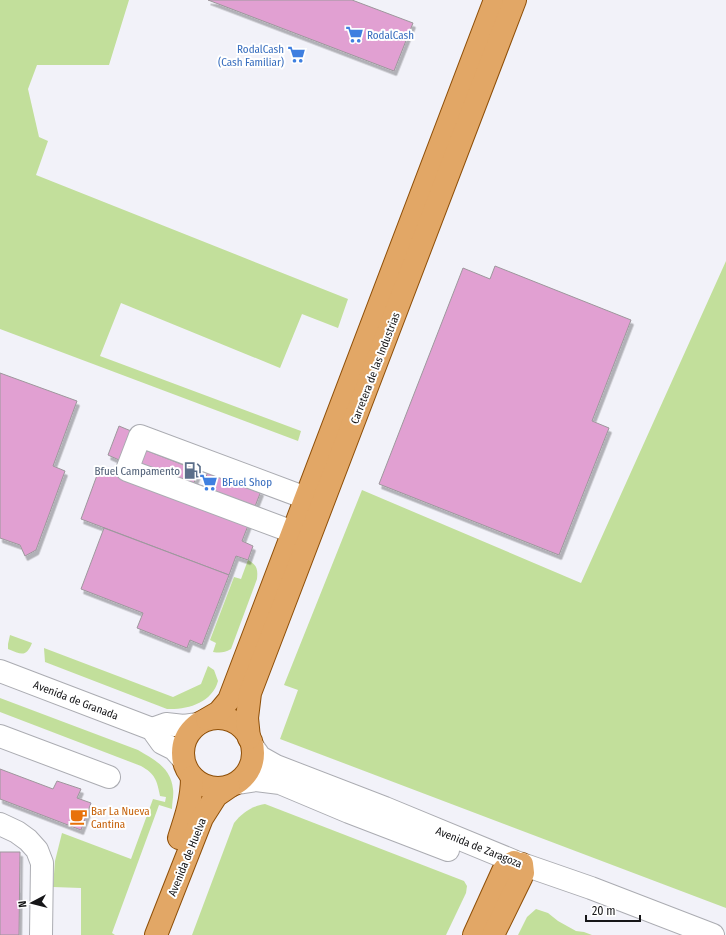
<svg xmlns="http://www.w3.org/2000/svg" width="726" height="935" font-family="'Fira Sans Condensed',sans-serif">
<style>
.green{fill:#c2df9b}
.building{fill:#e1a0d2;stroke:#9d979c;filter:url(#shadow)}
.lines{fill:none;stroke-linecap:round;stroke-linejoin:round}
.minor-casing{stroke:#abacb2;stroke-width:24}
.major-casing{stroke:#8e4f08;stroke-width:24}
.minor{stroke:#fff;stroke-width:22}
.major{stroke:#e2a766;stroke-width:22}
.labels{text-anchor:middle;stroke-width:4;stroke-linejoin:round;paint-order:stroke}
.shop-label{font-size:11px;fill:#366cbe;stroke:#fff;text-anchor:start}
.street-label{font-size:11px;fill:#161618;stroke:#fff}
.service-label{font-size:11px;fill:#4e5e75;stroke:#fff;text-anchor:end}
.food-label{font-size:11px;fill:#c56008;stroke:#fff;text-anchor:start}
</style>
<defs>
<filter id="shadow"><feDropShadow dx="2.5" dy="4.5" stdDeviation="0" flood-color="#0004"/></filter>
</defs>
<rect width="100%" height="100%" fill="#f2f2f9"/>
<g class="green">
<path d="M0,0H129L109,65H37L28,89L39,137L48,141L36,175L348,299L338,328L302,314L280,368L121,303L100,356L301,431L298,441L0,329Z"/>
<path d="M726,261V908L280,739L298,690L284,685L362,490L581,583Z"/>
<path d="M248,560C257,565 258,569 257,579L231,649C224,653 220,653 213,652L216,643L210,640L234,577L241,579Z"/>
<path d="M10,635L32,643C26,658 21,654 8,649V644Z"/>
<path d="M44,648L173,697L201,684L208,666L214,670L218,681C212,703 187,710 167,709L45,662Z"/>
<path d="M0,698L138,750C155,760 171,768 173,789C174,795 172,802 172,809L159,805L112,933L115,935H81V888L53,887L55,861L62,833L131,859L153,799L165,802L166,797L160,796C157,780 155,774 141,766L0,712Z"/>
<path d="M265,804L464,881L467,886L466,893L446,935H192L234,823C242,813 252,806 265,804Z"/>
<path d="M536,909L548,913L558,921L576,931L584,932L592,935H518L527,917Z"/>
</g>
<g class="building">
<path d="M208,0H352L413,23L394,71Z"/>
<path d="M495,266L631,320L592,421L609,428L559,555L379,484L463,268L490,279Z"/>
<path d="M0,373L77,401L53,466L65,471L36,550L25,556L20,545L0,538Z"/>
<path d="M119,426L131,431L119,460L108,455Z"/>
<path d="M145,450L199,471L193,485L140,465Z"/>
<path d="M100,467L249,523L242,541L253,546L248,560L236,556L229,575L81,519Z"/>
<path d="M208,471L216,474L209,492L202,489Z"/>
<path d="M217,474L261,491L254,509L210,492Z"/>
<path d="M104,528L229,575L202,645L190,640L187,648L137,628L143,613L81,589Z"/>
<path d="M0,769L53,789L57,781L81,789L77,798L91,803L81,830L0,799Z"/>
<path d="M0,852H20L19,935H0Z"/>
</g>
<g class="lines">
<defs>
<g id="minor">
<path d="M293,532L127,470L140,436L306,498"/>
<path d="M0,671L152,729L162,743L174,749L183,759"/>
<path d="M152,729L166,724L184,726L198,724"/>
<path d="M0,736L109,777"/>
<path d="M253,747L260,757L276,766L385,808L516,862L591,888L713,935"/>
<path d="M238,783L256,780L280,783L349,812L448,850"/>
<path d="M0,824L17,832L28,840L37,850L42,863L41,935"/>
</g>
<g id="major">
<circle cx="218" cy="753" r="35"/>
<path d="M207,719L219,712L229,700L495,0"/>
<path d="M249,738L247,718L250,693L515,0"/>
<path d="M179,838C186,817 192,799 192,777"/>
<path d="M156,935L202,818L216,796L229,787"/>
<path d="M474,935L503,871L508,865L514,862"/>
<path d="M493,935L521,878L523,873L522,864"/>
</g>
</defs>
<use href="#minor" class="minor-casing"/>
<use href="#major" class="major-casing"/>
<use href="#minor" class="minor"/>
<use href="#major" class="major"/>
</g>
<defs>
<symbol id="supermarket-bare" viewBox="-9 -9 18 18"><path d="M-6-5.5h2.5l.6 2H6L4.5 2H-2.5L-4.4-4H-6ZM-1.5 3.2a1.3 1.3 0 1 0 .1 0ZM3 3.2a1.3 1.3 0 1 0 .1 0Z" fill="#3f7fe0" stroke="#fff" stroke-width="2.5" paint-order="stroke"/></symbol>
<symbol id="fuel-bare" viewBox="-9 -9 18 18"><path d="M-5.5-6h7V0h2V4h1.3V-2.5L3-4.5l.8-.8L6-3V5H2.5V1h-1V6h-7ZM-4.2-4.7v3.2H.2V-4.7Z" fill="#5c6f8a" stroke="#fff" stroke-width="2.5" paint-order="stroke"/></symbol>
<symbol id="cafe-bare" viewBox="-9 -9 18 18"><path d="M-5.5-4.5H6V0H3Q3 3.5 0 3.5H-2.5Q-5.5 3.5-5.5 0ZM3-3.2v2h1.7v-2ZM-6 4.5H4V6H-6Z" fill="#e8710a" stroke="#fff" stroke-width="2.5" paint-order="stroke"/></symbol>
</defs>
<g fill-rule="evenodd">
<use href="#supermarket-bare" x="342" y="22" width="25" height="25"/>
<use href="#supermarket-bare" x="284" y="42" width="25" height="25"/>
<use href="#fuel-bare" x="180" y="458" width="25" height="25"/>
<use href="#supermarket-bare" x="196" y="470" width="25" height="25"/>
<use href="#cafe-bare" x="66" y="804" width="25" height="25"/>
</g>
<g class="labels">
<g class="shop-label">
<text x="367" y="39">RodalCash</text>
<text x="284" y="53" text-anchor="end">RodalCash<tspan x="284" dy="13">(Cash Familiar)</tspan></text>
<text x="222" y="486">BFuel Shop</text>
</g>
<g class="street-label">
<text transform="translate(375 368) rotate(-69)" y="4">Carretera de las Industrias</text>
<text transform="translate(76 700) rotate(21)" y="4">Avenida de Granada</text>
<text transform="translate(479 847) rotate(22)" y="4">Avenida de Zaragoza</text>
<text transform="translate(187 857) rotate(-68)" y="4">Avenida de Huelva</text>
</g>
<g class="service-label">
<text x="180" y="475">Bfuel Campamento</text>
</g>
<g class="food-label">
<text x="91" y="815">Bar La Nueva<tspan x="91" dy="13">Cantina</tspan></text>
</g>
</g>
<g transform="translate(32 903) rotate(263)" stroke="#ffffff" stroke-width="3" paint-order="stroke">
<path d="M0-3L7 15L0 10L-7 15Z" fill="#161618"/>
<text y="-6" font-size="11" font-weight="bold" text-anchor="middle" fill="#161618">N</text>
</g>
<path d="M586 915v6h54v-6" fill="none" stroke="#161618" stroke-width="2"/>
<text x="592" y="915" font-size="12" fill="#161618" stroke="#ffffff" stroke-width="3" paint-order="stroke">20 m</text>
</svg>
